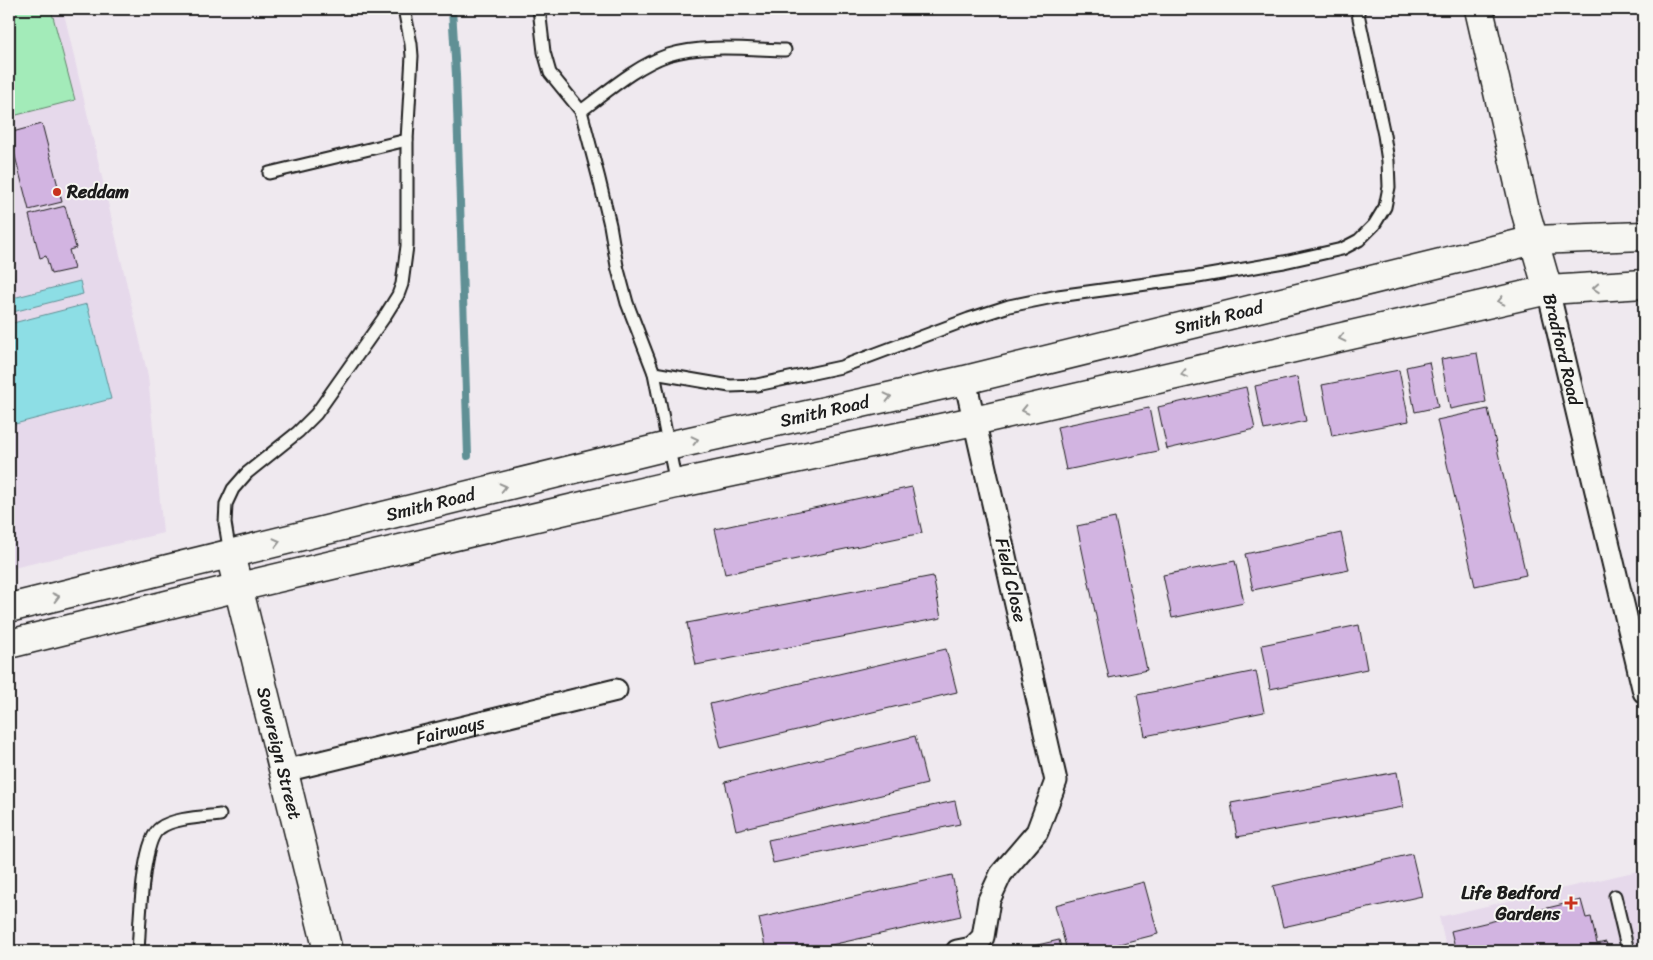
<svg xmlns="http://www.w3.org/2000/svg" width="1653" height="960" font-family="Sriracha,sans-serif">
<style>
.built{fill:#e6d9eb}
.green{fill:#a3ebb9;stroke:#60846a}
.water{fill:#8ddee5;stroke:#609095}
.lines{fill:none;stroke-linecap:round;stroke-linejoin:round}
.stream{stroke:#609095;stroke-width:8}
.building{fill:#d2b4e1;stroke:#1c1c1c}
.service-casing{stroke:#1c1c1c;stroke-width:15}
.minor-casing{stroke:#1c1c1c;stroke-width:25}
.tertiary-casing{stroke:#1c1c1c;stroke-width:31}
.secondary-casing{stroke:#1c1c1c;stroke-width:31}
.service{stroke:#f6f6f2;stroke-width:11}
.minor{stroke:#f6f6f2;stroke-width:21}
.tertiary{stroke:#f6f6f2;stroke-width:28}
.secondary{stroke:#f6f6f2;stroke-width:28}
.oneway{stroke:#949492}
.poi-dot{fill:#c8321e;stroke:#f6f6f2;stroke-width:2}
.labels{text-anchor:middle;stroke-width:4;stroke-linejoin:round;paint-order:stroke}
.poi-label{font-size:18px;font-weight:bold;fill:#1c1c1c;stroke:#f6f6f2;text-anchor:start}
.street-label{font-size:18px;fill:#1c1c1c;stroke:#f6f6f2}
</style>
<rect width="100%" height="100%" fill="#efe9ef"/>
<filter id="ink" filterUnits="userSpaceOnUse"><feTurbulence type="fractalNoise" baseFrequency=".02" numOctaves="2"/><feDisplacementMap in="SourceGraphic" scale="10" xChannelSelector="R" yChannelSelector="G"/><feConvolveMatrix kernelMatrix="1 2 1 2 8 2 1 2 1" color-interpolation-filters="sRGB"/></filter>
<g filter="url(#ink)">
<g class="built">
<path d="M9,9H63L148,376L163,533L9,569Z"/>
<path d="M1642,870L1644,879V951H1447L1439,917Z"/>
</g>
<path class="green" d="M9,9H51L75,100L9,117Z"/>
<g class="water">
<path d="M80,281L83,294L9,313V299Z"/>
<path d="M87,304L111,399L15,424L9,400V324Z"/>
</g>
<g class="lines">
<path class="stream" d="M452,9L456,75L468,456"/>
</g>
<g class="building">
<path d="M42,124L62,202L29,210L9,133Z"/>
<path d="M65,206L76,248L69,250L74,269L51,274L46,256L40,258L29,215Z"/>
<path d="M9,259L14,279L9,281Z"/>
<path d="M1477,353L1486,402L1450,409L1441,359Z"/>
<path d="M1429,362L1438,407L1415,412L1406,367Z"/>
<path d="M1399,370L1409,421L1332,436L1322,385Z"/>
<path d="M1297,377L1306,421L1264,430L1255,386Z"/>
<path d="M1246,387L1255,429L1167,449L1158,407Z"/>
<path d="M1149,408L1158,451L1066,470L1057,427Z"/>
<path d="M1488,409L1526,575L1475,586L1437,420Z"/>
<path d="M912,487L922,533L725,574L715,529Z"/>
<path d="M1115,518L1147,670L1109,678L1077,526Z"/>
<path d="M1341,533L1349,570L1253,590L1245,554Z"/>
<path d="M1235,561L1244,603L1172,618L1163,575Z"/>
<path d="M933,576L941,618L696,665L687,623Z"/>
<path d="M1359,625L1367,669L1270,689L1262,645Z"/>
<path d="M946,649L957,692L721,748L710,704Z"/>
<path d="M1256,671L1264,712L1145,736L1137,695Z"/>
<path d="M915,736L927,784L736,830L725,782Z"/>
<path d="M1397,772L1403,807L1237,837L1231,803Z"/>
<path d="M955,801L960,824L773,863L768,840Z"/>
<path d="M1412,854L1422,896L1283,927L1273,886Z"/>
<path d="M952,875L961,916L804,951H766L759,918Z"/>
<path d="M1144,882L1158,934L1091,951H1067L1055,905Z"/>
<path d="M1581,900L1586,918L1591,917L1597,944L1606,942L1609,951H1456L1451,931Z"/>
<path d="M1059,940L1062,951H1012Z"/>
</g>
<g class="lines">
<defs>
<g id="service">
<path d="M539,9L544,52L550,73L581,111L599,179L610,225L617,266L627,303L654,373L676,484"/>
<path d="M581,111C608,91 636,66 668,55C702,44 749,49 785,50"/>
<path d="M269,173L407,140"/>
<path d="M654,373L730,386L757,385L841,367L969,319L1009,306L1058,296L1198,277L1284,262L1342,249L1359,240L1374,225L1385,207L1389,187L1388,161L1384,135L1357,9"/>
<path d="M230,554L225,523L226,504L233,489L247,473L298,432L316,414L383,319L398,295L402,284L407,246V140L412,56L411,44L404,9"/>
<path d="M1615,896L1628,951"/>
<path d="M138,951C140,927 141,840 160,828C173,818 203,817 220,815"/>
</g>
<g id="minor">
<path id="s1" d="M1548,290L1644,692"/>
<path id="s2" d="M284,771L616,690"/>
<path d="M957,951L972,948L983,937L989,900L1001,874L1037,832L1056,781L965,380"/>
</g>
<g id="tertiary">
<path d="M1479,9L1525,210L1548,290"/>
<path id="s3" d="M230,554L328,951"/>
</g>
<g id="secondary">
<path id="s4" d="M9,608L668,446L965,380L1534,240L1644,236"/>
<path d="M9,644L239,587L676,484L974,421L1548,290L1644,284"/>
</g>
</defs>
<use href="#service" class="service-casing"/>
<use href="#minor" class="minor-casing"/>
<use href="#tertiary" class="tertiary-casing"/>
<use href="#secondary" class="secondary-casing"/>
<use href="#service" class="service"/>
<use href="#minor" class="minor"/>
<use href="#tertiary" class="tertiary"/>
<use href="#secondary" class="secondary"/>
</g>
<defs><path id="oneway-chevron" d="M-2-3.5L2.5 0L-2 3.5" fill="none" stroke-width="1.6" stroke-linecap="round" stroke-linejoin="round" transform="scale(1.25)"/></defs>
<g class="oneway">
<use href="#oneway-chevron" transform="translate(1596 288) rotate(176)"/>
<use href="#oneway-chevron" transform="translate(1501 301) rotate(167)"/>
<use href="#oneway-chevron" transform="translate(1342 338) rotate(167)"/>
<use href="#oneway-chevron" transform="translate(1184 374) rotate(167)"/>
<use href="#oneway-chevron" transform="translate(888 397) rotate(-13)"/>
<use href="#oneway-chevron" transform="translate(1025 410) rotate(167)"/>
<use href="#oneway-chevron" transform="translate(695 440) rotate(-13)"/>
<use href="#oneway-chevron" transform="translate(503 487) rotate(-14)"/>
<use href="#oneway-chevron" transform="translate(277 542) rotate(-14)"/>
<use href="#oneway-chevron" transform="translate(56 597) rotate(-14)"/>
</g>
</g>
<g class="poi-dot">
<circle cx="57" cy="192" r="5"/>
<path d="M1568.5 895.5h5v5h5v5h-5v5h-5v-5h-5v-5h5z"/>
</g>
<g class="labels">
<g class="poi-label">
<text x="67" y="198">Reddam</text>
<text x="1560" y="899" text-anchor="end">Life Bedford<tspan x="1560" dy="21">Gardens</tspan></text>
</g>
<g class="street-label">
<text dy="6" stroke="none"><textPath href="#s4" startOffset="1244">Smith Road</textPath></text>
<text dy="6" stroke="none"><textPath href="#s1" startOffset="61">Bradford Road</textPath></text>
<text dy="6" stroke="none"><textPath href="#s4" startOffset="839">Smith Road</textPath></text>
<text dy="6" stroke="none"><textPath href="#s4" startOffset="434">Smith Road</textPath></text>
<text transform="translate(1011 580) rotate(77)" y="6">Field Close</text>
<text dy="6" stroke="none"><textPath href="#s2" startOffset="171">Fairways</textPath></text>
<text dy="6" stroke="none"><textPath href="#s3" startOffset="205">Sovereign Street</textPath></text>
</g>
</g>
<rect width="1653" height="960" fill="none" stroke="#f6f6f2" stroke-width="30"/>
<rect x="15" y="15" width="1623" height="930" fill="none" stroke="#1c1c1c" stroke-width="2" filter="url(#ink)"/>
</svg>
